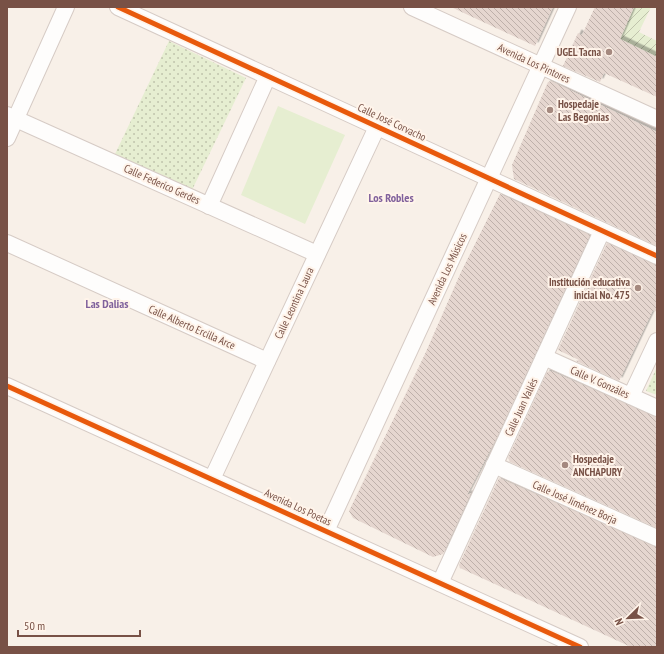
<svg xmlns="http://www.w3.org/2000/svg" width="664" height="654" font-family="'PT Sans Narrow',sans-serif">
<style>
.park{fill:url(#park-dots)}
.garden{fill:url(#garden-furrows)}
.pitch{fill:#e6eed1}
.building{fill:url(#building-back-hatch);filter:url(#shadow)}
.lines{fill:none;stroke-linecap:round;stroke-linejoin:round}
.minor-casing{stroke:#d6cbc5;stroke-width:18}
.minor{stroke:#fefdfc;stroke-width:16}
.cycleway-casing{stroke:#fff4ea;stroke-width:8}
.cycleway{stroke:#e8590c;stroke-width:5}
.poi-dot{fill:#a5897f;stroke:#fff4ea;stroke-width:1.5}
.labels{text-anchor:middle;stroke-width:4;stroke-linejoin:round;paint-order:stroke}
.poi-label{font-size:11px;font-weight:bold;fill:#785146;stroke:#fff4ea;text-anchor:end}
.street-label{font-size:11px;fill:#785146;stroke:#fff4ea}
.neighbourhood-label{font-size:12px;font-weight:bold;fill:#80619c;stroke:#fff4ea}
</style>
<defs>
<pattern id="park-dots" width="8" height="8" patternUnits="userSpaceOnUse"><rect width="8" height="8" fill="#e6eed1"/><path d="M2 2h.1M6 6h.1" fill="none" stroke="#bfc3ab" stroke-width="1.8" stroke-linecap="round"/></pattern>
<pattern id="garden-furrows" width="10" height="10" patternUnits="userSpaceOnUse"><rect width="10" height="10" fill="#e6eed1"/><path d="M-1 1l2-2M0 10L10 0M9 11l2-2" fill="none" stroke="#bfc3ab"/></pattern>
<pattern id="building-back-hatch" width="6" height="6" patternUnits="userSpaceOnUse"><rect width="6" height="6" fill="#e5d6cf"/><path d="M-1 5l2 2M0 0l6 6M5-1l2 2" fill="none" stroke="#beb0aa"/></pattern>
<filter id="shadow"><feDropShadow dx="3.5" dy="-3.5" stdDeviation="0" flood-color="#0004"/></filter>
</defs>
<rect width="100%" height="100%" fill="#f8f0e8"/>
<g class="park">
<path d="M169,41L246,78L192,190L115,154Z"/>
<path d="M657,367V395L646,391Z"/>
</g>
<path class="garden" d="M634,7H651L639,32L657,41V57L620,39Z"/>
<path class="pitch" d="M278,106L345,135L305,224L241,195Z"/>
<g class="building">
<path d="M451,7H553L535,46Z"/>
<path d="M595,7H634L620,39L657,57V97L604,73L600,82L563,66L578,33L582,35Z"/>
<path d="M551,81L657,132V246L514,179L512,165L548,82Z"/>
<path d="M500,194L590,235L498,435L467,495L471,493L443,554L433,557L353,518L349,511L425,354L461,272Z"/>
<path d="M607,243L657,265V312L653,310L619,381L576,361L579,360L558,350Z"/>
<path d="M551,371L657,417V528L510,462L508,458L547,372Z"/>
<path d="M499,478L657,547V647H631L460,568L459,565Z"/>
</g>
<g class="lines">
<defs>
<g id="minor">
<path d="M118,7L657,256"/>
<path d="M412,7L657,119"/>
<path d="M7,115L317,254"/>
<path d="M7,138L66,7"/>
<path d="M209,206L268,76"/>
<path d="M7,243L267,361"/>
<path d="M544,357L657,408"/>
<path d="M7,386L580,647"/>
<path d="M631,396L657,341"/>
<path d="M494,465L657,538"/>
<path d="M212,479L377,127"/>
<path d="M326,531L568,7"/>
<path d="M440,583L602,231"/>
</g>
</defs>
<use href="#minor" class="minor-casing"/>
<use href="#minor" class="minor"/>
<defs>
<g id="cycleway">
<path d="M118,7L657,256"/>
<path d="M7,386L580,647"/>
</g>
</defs>
<use href="#cycleway" class="cycleway-casing"/>
<use href="#cycleway" class="cycleway"/>
</g>
<g class="poi-dot">
<circle cx="609" cy="52" r="4"/>
<circle cx="550" cy="110" r="4"/>
<circle cx="638" cy="288" r="4"/>
<circle cx="565" cy="465" r="4"/>
</g>
<g class="labels">
<g class="poi-label">
<text x="601" y="56">UGEL Tacna</text>
<text x="558" y="108" text-anchor="start">Hospedaje<tspan x="558" dy="13">Las Begonias</tspan></text>
<text x="630" y="286">Institución educativa<tspan x="630" dy="13">inicial No. 475</tspan></text>
<text x="573" y="463" text-anchor="start">Hospedaje<tspan x="573" dy="13">ANCHAPURY</tspan></text>
</g>
<g class="street-label">
<text transform="translate(534 63) rotate(25)" y="4">Avenida Los Pintores</text>
<text transform="translate(392 122) rotate(25)" y="4">Calle José Corvacho</text>
<text transform="translate(162 184) rotate(24)" y="4">Calle Federico Gerdes</text>
<text transform="translate(447 269) rotate(-65)" y="4">Avenida Los Músicos</text>
<text transform="translate(294 303) rotate(-65)" y="4">Calle Leontina Laura</text>
<text transform="translate(192 327) rotate(24)" y="4">Calle Alberto Ercilla Arce</text>
<text transform="translate(600 382) rotate(24)" y="4">Calle V. Gonzáles</text>
<text transform="translate(521 407) rotate(-65)" y="4">Calle Juan Vallés</text>
<text transform="translate(575 502) rotate(24)" y="4">Calle José Jiménez Borja</text>
<text transform="translate(298 507) rotate(25)" y="4">Avenida Los Poetas</text>
</g>
<g class="neighbourhood-label">
<text x="391" y="202">Los Robles</text>
<text x="107" y="308">Las Dalias</text>
</g>
</g>
<rect width="664" height="654" fill="none" stroke="#785146" stroke-width="16"/>
<g transform="translate(628 618) rotate(247)" stroke="#fff4ea" stroke-width="3" paint-order="stroke">
<path d="M0-3L7 15L0 10L-7 15Z" fill="#785146"/>
<text y="-6" font-size="11" font-weight="bold" text-anchor="middle" fill="#785146">N</text>
</g>
<path d="M18 630v6h122v-6" fill="none" stroke="#785146" stroke-width="2"/>
<text x="24" y="630" font-size="12" fill="#785146" stroke="#fff4ea" stroke-width="3" paint-order="stroke">50 m</text>
</svg>
